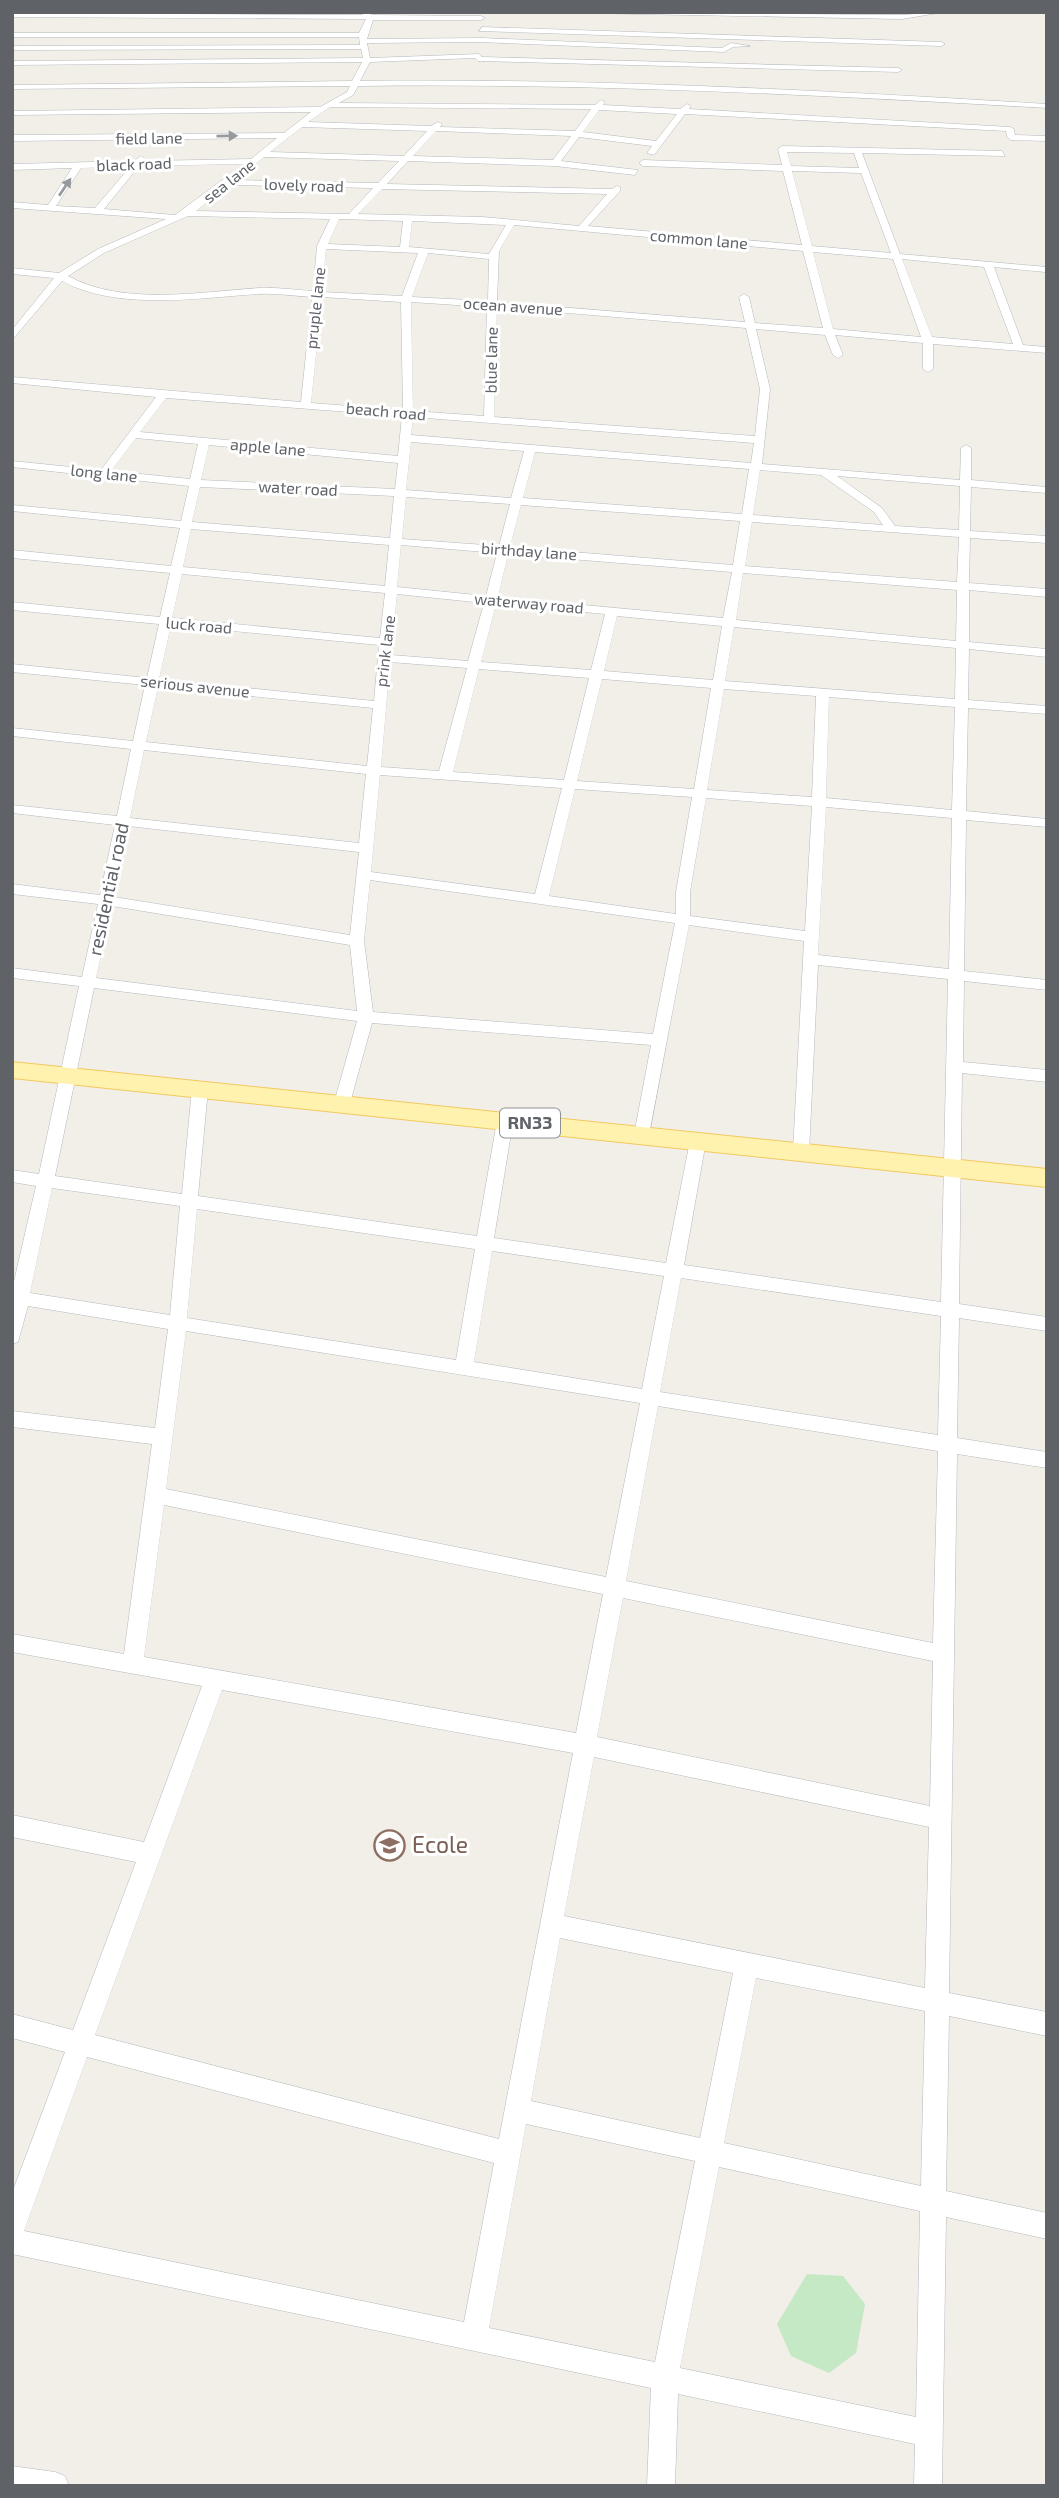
<svg xmlns="http://www.w3.org/2000/svg" width="1059" height="2498" font-family="'Exo 2',sans-serif">
<style>
.green{fill:#c5e8c5}
.lines{fill:none;stroke-linecap:round;stroke-linejoin:round}
.street-casing{stroke:#b5b8bc;stroke-width:1}
.primary-casing{stroke:#f2c960;stroke-width:2}
.street{fill:#fff;fill-rule:evenodd}
.primary{fill:#fff2af;fill-rule:evenodd}
.oneway{fill:#979a9d}
.labels{text-anchor:middle;stroke-width:6;stroke-linejoin:round;paint-order:stroke}
.far-street-label{font-size:16px;fill:#5f6368;stroke:#fff}
.shield{fill:#fff;stroke:#8f9295;stroke-width:2}
.shield-label{font-size:18px;font-weight:bold;fill:#5f6368}
.street-label{font-size:19px;fill:#5f6368;stroke:#fff}
.near-education-label{font-size:23px;fill:#785e54;stroke:#fff;text-anchor:start}
</style>
<rect width="100%" height="100%" fill="#f1efe8"/>
<path class="green" d="M807,2274L843,2276L865,2304L856,2353L829,2373L791,2356L777,2324Z"/>
<g class="lines">
<defs>
<g id="street">
<path d="M359,12L374,15L481,16L485,18L481,20H373L367,39L482,38L722,48L731,43L750,46L733,47L724,52L478,42L367,43L370,58L479,54L482,57L898,68L902,70L898,72L478,61L475,58L370,62L360,81C589,78 818,90 1047,104V108C817,95 588,83 358,86L353,95L339,103L595,105L601,100L605,102L603,105L680,109L687,104L691,106L689,109L1010,127L1014,129L1015,135L1047,136V141L1011,140L1007,137L1006,131L685,114L654,155L647,153L652,146L579,137L561,161L638,170L635,175L555,166L408,161L387,184L612,189L617,186L620,187V191L588,226L802,245L783,171L643,166L639,163L643,160L782,165L778,149L782,146L1002,151L1005,156L862,153L900,254L1047,267L1045,272L994,267L1023,345L1047,347V353L933,344V369L928,372L923,369V343L835,335L843,355L838,358L833,355L825,335L756,329L770,389L762,464L960,480L961,448L966,445L971,448V480L1047,487V493L971,487L970,531L1047,536V543L970,538L969,583L1047,589V597L969,590V642L1047,649V657L969,649L968,700L1047,706V714L968,708L966,811L1047,819V827L966,820L964,971L1047,980V990L964,981L963,1062L1047,1070V1082L962,1073L959,1304L1047,1317V1331L959,1318L957,1438L1047,1452V1468L957,1454L949,1993L1047,2012V2036L949,2016L946,2191L1047,2213V2239L946,2217L942,2486H914L915,2444L678,2394L675,2486H647L651,2388L12,2254V2193L65,2052L12,2038V2014L73,2030L136,1862L12,1837V1815L144,1842L202,1686L12,1652V1634L124,1654L152,1444L12,1427V1411L155,1428L168,1329L28,1306L18,1342L12,1344V1290L36,1186L12,1182V1170L39,1174L79,986L12,978V968L82,977L98,904L12,894V884L100,895L115,825L12,813V805L117,816L131,749L12,736V728L133,741L145,685L12,672V664L147,678L159,624L12,610V602L160,617L170,573L12,558V550L171,566L180,528L12,511V505L181,521L189,486L12,467V461L101,470L156,397L12,383V377L301,402L312,297C294,296 276,293 258,294C198,298 117,311 62,281L12,340V330L54,278L12,274V268L59,273L98,249L166,219L12,208V202L48,205L72,168L12,170V164L134,161L141,156L145,159L144,161L251,159L277,138L12,141V135L284,133L311,112L12,115V111L320,107L347,92L350,86L12,89V85L352,81L362,62L12,65V61L363,58L361,49L12,50V46L360,45L359,37H12V33H359L366,19L12,17V13L363,15ZM330,107L591,109L575,131L440,127L442,124L438,122L431,126L308,122ZM599,110L677,114L656,141L583,132ZM302,127L427,131L404,156L270,152ZM436,131L571,136L553,160L413,156ZM787,152L854,153L859,168L791,166ZM264,157L399,161L378,183L235,180ZM244,164L175,215L104,209L139,166ZM130,167L95,208L56,206L81,168ZM792,171L861,173L891,253L812,246ZM228,185L373,188L349,214L196,211ZM382,189L607,194L579,226L483,217L358,214ZM188,216L330,219L317,246L313,291C295,290 276,287 259,288C199,292 123,306 68,276L104,253ZM339,219L403,221L400,247L328,244ZM412,221L506,225L489,254L409,247ZM514,225L803,251L823,328L755,323L749,297L744,294L739,297L745,322L497,302L499,251ZM326,249L418,253L402,296L322,292ZM813,252L893,259L921,337L833,329ZM428,253L489,259L488,301L412,297ZM902,259L984,267L1013,344L932,337ZM322,297L401,302L403,410L311,403ZM411,302L487,307L484,416L413,411ZM497,307L746,328L760,389L755,436L494,417ZM166,398L402,416L398,456L140,432ZM413,417L754,443L751,463L411,435ZM136,438L198,444L190,479L111,471ZM411,442L524,451L511,498L406,490ZM209,445L398,463L395,489L201,480ZM535,452L749,469L742,514L523,498ZM760,470L821,475L874,512L883,525L753,515ZM837,476L960,486L959,530L895,526L882,508ZM200,487L394,496L390,538L192,522ZM406,497L510,504L499,546L402,539ZM521,505L740,521L733,565L510,547ZM752,522L959,537L957,582L745,566ZM191,529L389,545L385,586L183,567ZM401,545L497,553L486,596L397,587ZM508,554L732,572L723,618L498,597ZM743,573L957,590L956,641L736,620ZM182,574L385,593L380,638L172,618ZM397,594L484,603L468,661L391,655ZM496,604L605,614L591,670L481,662ZM617,616L722,626L713,680L604,671ZM171,625L379,645L374,701L159,679ZM734,627L956,648L955,699L725,681ZM390,662L467,668L439,771L381,767ZM479,669L589,678L564,780L453,772ZM602,679L711,688L694,789L577,781ZM158,687L373,708L367,766L146,742ZM724,689L816,696L812,797L707,790ZM829,697L955,707L952,810L826,798ZM144,750L366,774L359,843L130,818ZM380,775L562,788L535,894L371,872ZM575,789L692,797L676,892V914L549,896ZM706,798L812,806L805,931L690,916V892ZM826,807L952,818L949,969L818,955ZM128,826L359,852L350,935L114,897ZM370,880L675,923L653,1034L373,1012L364,941ZM112,906L350,945L357,1011L96,978ZM689,925L804,941L793,1152L801,1158L809,1152L818,965L948,979L941,1302L684,1265L706,1141L698,1135L690,1141L666,1263L494,1238L513,1121L505,1115L497,1121L477,1236L198,1196L208,1089L200,1083L192,1089L182,1194L55,1176L94,988L357,1021L334,1103L342,1109L350,1103L372,1023L651,1045L634,1135L636,1139H648ZM52,1188L180,1206L170,1315L30,1293ZM197,1209L475,1249L456,1360L187,1318ZM492,1251L664,1276L642,1389L474,1362ZM681,1278L941,1316L938,1435L660,1392ZM186,1331L640,1403L606,1577L166,1489ZM658,1406L938,1451L933,1643L626,1581ZM164,1505L603,1594L576,1733L144,1657ZM623,1598L933,1661L930,1806L597,1737ZM222,1690L573,1753L499,2139L95,2035ZM594,1757L929,1827L925,1988L564,1916ZM560,1938L733,1973L700,2138L531,2101ZM756,1978L925,2011L921,2186L724,2143ZM87,2057L494,2163L464,2322L24,2231ZM526,2124L695,2161L655,2362L489,2328ZM719,2167L920,2211L916,2417L680,2368Z"/>
<path d="M530,12L902,15L944,12L902,19Z"/>
<path d="M482,27L941,42L945,44L941,46L479,31Z"/>
<path d="M12,2466L55,2472L65,2476L69,2486H12Z"/>
</g>
<path id="primary" d="M12,1062L1047,1169V1187L12,1078Z"/>
</defs>
<use href="#street" class="street-casing"/>
<use href="#primary" class="primary-casing"/>
<use href="#street" class="street"/>
<use href="#primary" class="primary"/>
</g>
<defs><path id="oneway-solid" d="M-6-.8H1V-3.2L6.5 0L1 3.2V.8H-6Z" transform="scale(1.75)"/></defs>
<g class="oneway">
<use href="#oneway-solid" transform="translate(227 136) rotate(-1)"/>
<use href="#oneway-solid" transform="translate(65 187) rotate(-56)"/>
</g>
<defs>
<symbol id="school-ring" viewBox="-11 -11 22 22"><circle r="9.5" fill="#fff" stroke="#8d6e63" stroke-width="1.5"/><path d="M0-5L7-2L0 1L-7-2ZM-4 1L0 2.5L4 1V4Q0 6-4 4Z" fill="#8d6e63"/></symbol>
</defs>
<g fill-rule="evenodd">
<use href="#school-ring" x="372" y="1828" width="35" height="35"/>
</g>
<g class="labels">
<g class="far-street-label">
<text transform="translate(149 138) rotate(-1)" y="6">field lane</text>
<text transform="translate(134 164) rotate(-2)" y="6">black road</text>
<text transform="translate(229 181) rotate(-38)" y="6">sea lane</text>
<text transform="translate(304 185) rotate(2)" y="6">lovely road</text>
<text transform="translate(699 239) rotate(5)" y="6">common lane</text>
<text transform="translate(513 306) rotate(4)" y="6">ocean avenue</text>
<text transform="translate(315 308) rotate(-84)" y="6">pruple lane</text>
<text transform="translate(491 360) rotate(-89)" y="6">blue lane</text>
<text transform="translate(386 411) rotate(5)" y="6">beach road</text>
<text transform="translate(268 447) rotate(5)" y="6">apple lane</text>
<text transform="translate(104 473) rotate(6)" y="6">long lane</text>
<text transform="translate(298 488) rotate(3)" y="6">water road</text>
<text transform="translate(529 551) rotate(4)" y="6">birthday lane</text>
<text transform="translate(529 603) rotate(5)" y="6">waterway road</text>
<text transform="translate(199 625) rotate(5)" y="6">luck road</text>
<text transform="translate(385 651) rotate(-83)" y="6">prink lane</text>
<text transform="translate(195 686) rotate(6)" y="6">serious avenue</text>
</g>
<rect class="shield" x="500" y="1108.5" width="60" height="29" rx="5"/>
<g class="shield-label">
<text x="530" y="1129">RN33</text>
</g>
<g class="street-label">
<text transform="translate(108 889) rotate(-78)" y="7">residential road</text>
</g>
<g class="near-education-label">
<text x="412" y="1853">Ecole</text>
</g>
</g>
<rect width="1059" height="2498" fill="none" stroke="#5f6368" stroke-width="28"/>
</svg>
